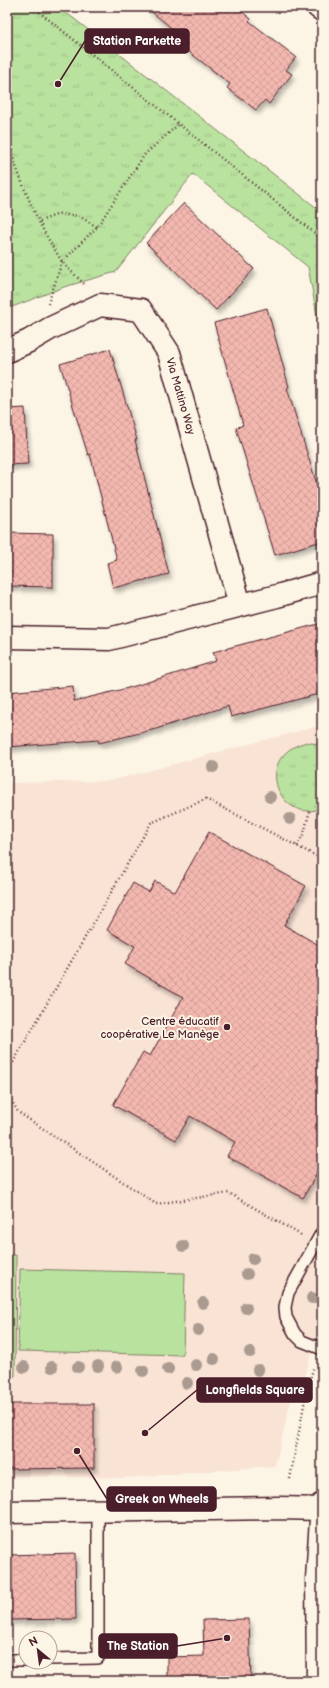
<svg xmlns="http://www.w3.org/2000/svg" width="329" height="1688" font-family="'Balsamiq Sans',sans-serif">
<style>
.built{fill:#f9e3d5}
.grass{fill:url(#grass-tufts);stroke:#828065}
.garden{fill:#b9e29f;stroke:#828065}
.building{fill:url(#building-cross-hatch);stroke:#4a1f2b;filter:url(#shadow)}
.lines{fill:none;stroke-linecap:round;stroke-linejoin:round}
.service-casing{stroke:#4a1f2b;stroke-width:14}
.minor-casing{stroke:#4a1f2b;stroke-width:25}
.tertiary-casing{stroke:#4a1f2b;stroke-width:25}
.path{stroke:#4a1f2b;stroke-width:2.5;stroke-dasharray:1 3;stroke-linecap:butt}
.service{stroke:#fcf5e5;stroke-width:11}
.minor{stroke:#fcf5e5;stroke-width:22}
.tertiary{stroke:#fcf5e5;stroke-width:22}
.tree{fill:#aa9a8f}
.poi-dot{fill:#4a1f2b;stroke:#fcf5e5;stroke-width:1.5}
.labels{text-anchor:middle;stroke-width:4;stroke-linejoin:round;paint-order:stroke}
.street-label{font-size:11px;fill:#4a1f2b;stroke:#fcf5e5}
.poi-label{font-size:11px;fill:#4a1f2b;stroke:#fcf5e5;text-anchor:end}
.leader{fill:none;stroke:#4a1f2b;stroke-width:1.5}
.callout-dot{fill:#4a1f2b;stroke:#fcf5e5;stroke-width:1.5}
.callout{fill:#4a1f2b;stroke:#4a1f2b;stroke-width:1.5}
.callout-label{font-size:12px;text-anchor:middle;font-weight:bold;fill:#fff}
</style>
<defs>
<pattern id="grass-tufts" width="24" height="20" patternUnits="userSpaceOnUse"><rect width="24" height="20" fill="#b9e29f"/><path d="M3 7l-1-3M5 7V3M7 7l1-3M15 17l-1-3M17 17v-4M19 17l1-3" fill="none" stroke="#a1c189"/></pattern>
<pattern id="building-cross-hatch" width="8" height="8" patternUnits="userSpaceOnUse"><rect width="8" height="8" fill="#f3b8b0"/><path d="M0 0l8 8M0 8l8-8" fill="none" stroke="#d29e98"/></pattern>
<filter id="shadow"><feDropShadow dx="2.5" dy="4.5" stdDeviation="2" flood-color="#0004"/></filter>
</defs>
<rect width="100%" height="100%" fill="#fcf5e5"/>
<filter id="ink" filterUnits="userSpaceOnUse"><feTurbulence type="fractalNoise" baseFrequency=".025" numOctaves="2"/><feDisplacementMap in="SourceGraphic" scale="8" xChannelSelector="R" yChannelSelector="G"/><feConvolveMatrix kernelMatrix="1 2 1 2 8 2 1 2 1" color-interpolation-filters="sRGB"/></filter>
<g filter="url(#ink)">
<path class="built" d="M322,725V1320L297,1400H291L275,1466L124,1478L7,1476V783L110,781Z"/>
<g class="grass">
<path d="M7,7H59L322,212V343L308,267L193,174L116,272L64,287L7,309Z"/>
<path d="M307,742L322,745V808C280,826 250,756 307,742Z"/>
</g>
<g class="garden">
<path d="M7,1255H16L15,1376H7Z"/>
<path d="M20,1269L185,1273L183,1355L18,1351Z"/>
</g>
<g class="building">
<path d="M146,7H236L251,19L249,21L296,57L286,70L292,74L269,104L265,100L256,110L227,88L230,84L179,44L183,38Z"/>
<path d="M184,203L254,269L216,310L146,243Z"/>
<path d="M267,308L289,387L287,388L322,501V541L275,555L236,428L243,425L214,323Z"/>
<path d="M110,349L137,440H135L169,574L113,588L107,563L117,560L90,454L88,455L60,364Z"/>
<path d="M25,408L28,464L7,465V409Z"/>
<path d="M7,533L53,534V587L7,586Z"/>
<path d="M322,623V693L231,717L228,706L156,729L99,743L98,740L7,747V692L73,686L74,701L128,688L171,675L216,661L213,652Z"/>
<path d="M209,832L306,886L284,925L322,947V1114L314,1129L322,1133V1164L303,1198L227,1156L235,1142L190,1116L176,1140L113,1105L143,1052L150,1056L183,997L125,964L135,946L107,930L133,883L149,892L155,881L175,892Z"/>
<path d="M7,1404H94V1468L7,1469Z"/>
<path d="M75,1553L76,1619L7,1620V1555Z"/>
<path d="M249,1619L251,1681H167V1657L204,1656L203,1620Z"/>
</g>
<g class="lines">
<defs>
<g id="service">
<path d="M322,1232L288,1293L285,1307L286,1317L295,1334L302,1341L322,1349"/>
<path d="M50,1659L98,1658V1509"/>
<path d="M7,1660H26"/>
</g>
<g id="minor">
<path d="M318,7L322,10"/>
<path d="M7,351L29,341L51,328L100,305L141,310L169,353L240,605"/>
<path d="M7,637L109,639L277,596L322,583"/>
<path d="M7,1512L279,1508L321,1509"/>
</g>
<path id="tertiary" d="M318,1681L317,1579L322,1504"/>
</defs>
<use href="#service" class="service-casing"/>
<use href="#minor" class="minor-casing"/>
<use href="#tertiary" class="tertiary-casing"/>
<g class="path">
<path d="M33,7L322,239"/>
<path d="M7,140C20,180 38,227 62,261C68,270 78,277 85,285"/>
<path d="M40,221L59,214L79,216L97,227"/>
<path d="M48,304L62,262L97,227L145,154L179,124"/>
<path d="M297,846L304,833L310,810"/>
<path d="M7,1073L151,823L206,799L322,859"/>
<path d="M7,1093L18,1112L156,1204L229,1193L301,1235"/>
<path d="M290,1479L307,1389L314,1366"/>
</g>
<use href="#service" class="service"/>
<use href="#minor" class="minor"/>
<use href="#tertiary" class="tertiary"/>
</g>
<g class="tree">
<circle cx="213" cy="767" r="6"/>
<circle cx="270" cy="797" r="6"/>
<circle cx="290" cy="819" r="6"/>
<circle cx="183" cy="1246" r="6"/>
<circle cx="253" cy="1259" r="6"/>
<circle cx="247" cy="1274" r="6"/>
<circle cx="312" cy="1298" r="6"/>
<circle cx="203" cy="1303" r="6"/>
<circle cx="246" cy="1308" r="6"/>
<circle cx="198" cy="1330" r="6"/>
<circle cx="250" cy="1352" r="6"/>
<circle cx="214" cy="1359" r="6"/>
<circle cx="196" cy="1365" r="6"/>
<circle cx="98" cy="1366" r="6"/>
<circle cx="24" cy="1367" r="6"/>
<circle cx="52" cy="1367" r="6"/>
<circle cx="78" cy="1367" r="6"/>
<circle cx="117" cy="1367" r="6"/>
<circle cx="168" cy="1369" r="6"/>
<circle cx="258" cy="1370" r="6"/>
<circle cx="143" cy="1371" r="6"/>
<circle cx="187" cy="1383" r="6"/>
</g>
</g>
<circle class="poi-dot" cx="227" cy="1027" r="4"/>
<g class="labels">
<g class="street-label">
<text transform="translate(181 396) rotate(74)" y="4">Via Mattino Way</text>
</g>
<g class="poi-label">
<text x="219" y="1025">Centre éducatif<tspan x="219" dy="13">coopérative Le Manège</tspan></text>
</g>
</g>
<path class="leader" d="M58 84L85 41M145 1433L197 1390M77 1451L107 1499M227 1638L177 1646"/>
<g class="callout-dot">
<circle cx="58" cy="84" r="4"/>
<circle cx="145" cy="1433" r="4"/>
<circle cx="77" cy="1451" r="4"/>
<circle cx="227" cy="1638" r="4"/>
</g>
<g class="callout">
<rect x="85" y="29" width="104" height="24" rx="4"/>
<rect x="197" y="1378" width="115" height="24" rx="4"/>
<rect x="107" y="1487" width="109" height="24" rx="4"/>
<rect x="99" y="1634" width="78" height="24" rx="4"/>
</g>
<g class="callout-label">
<text x="137" y="45">Station Parkette</text>
<text x="255" y="1394">Longfields Square</text>
<text x="162" y="1503">Greek on Wheels</text>
<text x="138" y="1650">The Station</text>
</g>
<rect width="329" height="1688" fill="none" stroke="#fcf5e5" stroke-width="24"/>
<rect x="12" y="12" width="305" height="1664" fill="none" stroke="#4a1f2b" stroke-width="1.5" filter="url(#ink)"/>
<g transform="translate(38 1650) rotate(331)"><circle r="19" fill="#fcf5e5" stroke="#b59f9b"/>
<path d="M0-3L7 15L0 10L-7 15Z" fill="#4a1f2b"/>
<text y="-6" font-size="11" font-weight="bold" text-anchor="middle" fill="#4a1f2b">N</text>
</g>
</svg>
